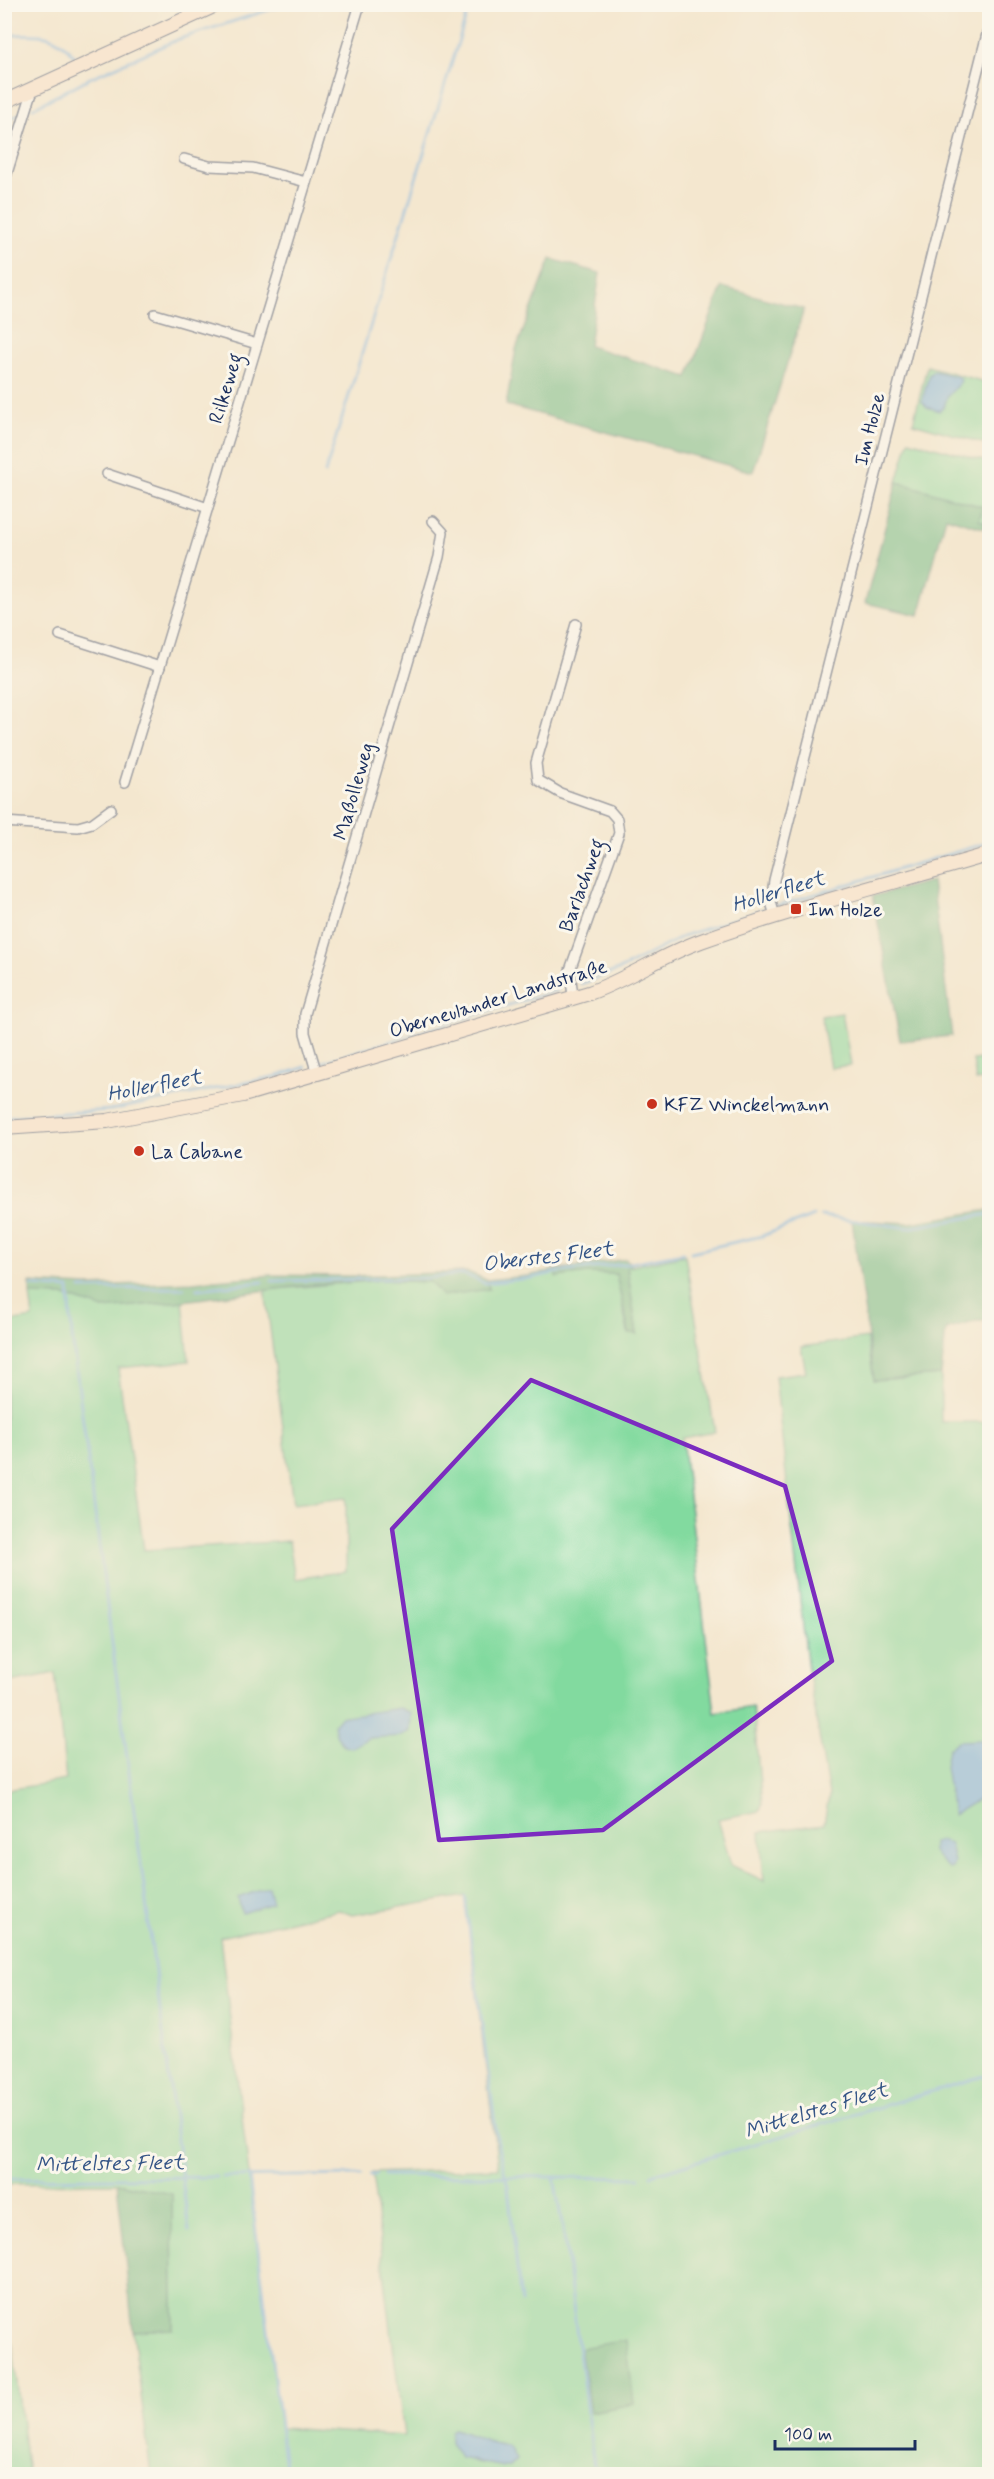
<svg xmlns="http://www.w3.org/2000/svg" width="994" height="2479" font-family="Mynerve,sans-serif">
<style>
.green{fill:#82da9f;stroke:#4e847e;stroke-width:1.5;fill-rule:evenodd}
.forest{fill:#69ba86;stroke:#427472;stroke-width:1.5}
.water{fill:#70aee2;stroke:#466ea0;stroke-width:1.5}
.lines{fill:none;stroke-linecap:round;stroke-linejoin:round}
.stream{stroke:#70aee2;stroke-width:3}
.street-casing{stroke:#3c4b6f;stroke-width:12}
.secondary-casing{stroke:#3c4b6f;stroke-width:16}
.street{stroke:#fff;stroke-width:9}
.secondary{stroke:#fde4d0;stroke-width:14}
.marked{fill:none;stroke:#7b2cbf;stroke-width:4.5;stroke-linejoin:round}
.poi-dot{fill:#c8321e;stroke:#fbf7ec;stroke-width:2}
.labels{text-anchor:middle;stroke-width:6;stroke-linejoin:round;paint-order:stroke}
.street-label{font-size:20px;fill:#1b2f5e;stroke:#fbf7ec}
.poi-label{font-size:20px;fill:#1b2f5e;stroke:#fbf7ec;text-anchor:start}
.water-label{font-size:21px;font-style:italic;fill:#355586;stroke:#fbf7ec}
</style>
<rect width="100%" height="100%" fill="#fbf7ec"/>
<filter id="ink" filterUnits="userSpaceOnUse"><feTurbulence type="fractalNoise" baseFrequency=".0167" numOctaves="2"/><feDisplacementMap in="SourceGraphic" scale="12" xChannelSelector="R" yChannelSelector="G"/><feConvolveMatrix kernelMatrix="1 2 1 2 8 2 1 2 1" color-interpolation-filters="sRGB"/></filter>
<filter id="wash" filterUnits="userSpaceOnUse"><feTurbulence type="fractalNoise" baseFrequency=".008" numOctaves="4" result="noise"/><feDisplacementMap in="SourceGraphic" scale="24" xChannelSelector="R" yChannelSelector="G"/><feGaussianBlur stdDeviation="1.35" result="paint"/><feColorMatrix in="noise" values="0 0 0 0 0 0 0 0 0 0 0 0 0 0 0 0 0 1.4 0 .05"/><feComposite in="paint" operator="in"/></filter>
<g filter="url(#wash)">
<rect width="100%" height="100%" fill="#f4e7cf"/>
<g class="green">
<path d="M927,366L989,383V445L913,423Z"/>
<path d="M909,440L989,462V524L979,521L983,507L897,482Z"/>
<path d="M842,1013L851,1065L830,1068L821,1016Z"/>
<path d="M989,1058V1079L976,1081L973,1060Z"/>
<path d="M685,1255L715,1432L682,1438L715,1713L753,1707L762,1805L760,1811L718,1819L731,1865L764,1881L760,1832L824,1824L829,1796L807,1662L775,1376L806,1372L801,1347L867,1338L874,1380L941,1375V1422H990L989,2474H151L133,2331L173,2328L172,2194L117,2183L5,2184L4,1768L7,1790L66,1780L55,1673L5,1683V1313H7L9,1322L33,1318L30,1295L65,1296L104,1309L183,1301L189,1361L118,1368L144,1550L289,1541L295,1579L346,1571V1498L293,1504L265,1290L381,1280L430,1282L470,1291L489,1289L487,1280L528,1276L555,1270L556,1277L587,1273L616,1274L628,1332L637,1334L627,1267ZM465,1896L498,2168L372,2173L404,2436L280,2428L220,1937L339,1910L352,1915ZM454,2429L486,2441L498,2443L516,2459L509,2467L475,2462Z"/>
<path d="M5,2283L28,2474H5Z"/>
</g>
<g class="forest">
<path d="M551,259L600,273L589,346L688,377L722,287L804,309L753,472L506,405L516,349Z"/>
<path d="M897,482L983,507L979,520L989,524V530L946,517L919,615L865,603Z"/>
<path d="M932,881L952,1036L900,1041L873,896Z"/>
<path d="M989,1210V1321H977L946,1330L941,1375L874,1380L852,1220L910,1223Z"/>
<path d="M626,1259L632,1266L627,1267L637,1334L629,1333L616,1274L587,1273L556,1277L555,1270Z"/>
<path d="M468,1272L487,1280L489,1289L442,1296L430,1282L381,1280L308,1285L183,1301L104,1309L65,1296L30,1295V1283L88,1286L192,1282L272,1275L349,1276Z"/>
<path d="M117,2183L172,2194L173,2329L133,2331Z"/>
<path d="M626,2340L634,2404L590,2412L580,2348Z"/>
</g>
<g class="water">
<path d="M933,371L959,377L961,381L947,397L944,407L939,411L927,407L922,401L929,375Z"/>
<path d="M400,1708L411,1713L410,1731L402,1736L368,1738L351,1748L344,1746L336,1735L334,1724L340,1717Z"/>
<path d="M982,1740L987,1790L981,1798L953,1815L945,1767L948,1749L958,1741Z"/>
<path d="M939,1841L950,1844L954,1863L952,1868L948,1869L933,1852V1843Z"/>
<path d="M268,1887L272,1903L242,1913L238,1898Z"/>
<path d="M454,2429L486,2441L509,2447L516,2460L509,2467H503L461,2458L450,2443V2431Z"/>
</g>
<g class="lines">
<g class="stream">
<path d="M4,35C36,35 53,29 74,56"/>
<path d="M984,97L990,98"/>
<path d="M33,108L90,78L179,39L287,4"/>
<path d="M4,121L22,113"/>
<path d="M325,473L470,4"/>
<path d="M581,984L621,969L686,935L759,911L990,842"/>
<path d="M323,1062L558,990"/>
<path d="M4,1117L111,1110L278,1076L306,1067"/>
<path d="M821,1216L908,1228L990,1214"/>
<path d="M691,1252L762,1236L814,1216"/>
<path d="M272,1281L428,1278L464,1274L484,1283L532,1278L553,1273L625,1264L683,1253"/>
<path d="M32,1286L69,1289"/>
<path d="M69,1289L72,1337L189,2231"/>
<path d="M81,1289L184,1288"/>
<path d="M197,1289L263,1282"/>
<path d="M465,1897L498,2146L508,2187L521,2303"/>
<path d="M370,2175H376"/>
<path d="M384,2175L640,2178"/>
<path d="M651,2175L990,2074"/>
<path d="M249,2176L286,2474"/>
<path d="M222,2177L361,2175"/>
<path d="M554,2177L564,2236L595,2474"/>
<path d="M4,2179L216,2177"/>
</g>
</g>
</g>
<g filter="url(#ink)">
<g class="lines">
<defs>
<g id="street">
<path d="M184,159L209,166L253,168L306,182"/>
<path d="M4,183L33,89"/>
<path d="M155,314L257,344"/>
<path d="M107,474L208,508"/>
<path d="M60,635L160,667"/>
<path d="M125,782L360,4"/>
<path d="M4,822L78,827L92,823L111,809"/>
<path d="M775,916L771,902L774,880L990,22"/>
<path d="M573,997L570,970L619,833L617,819L610,811L560,793L538,780L536,763L576,624"/>
<path d="M317,1074L305,1033V1014L439,557L443,532L433,521"/>
</g>
<g id="secondary">
<path d="M4,102L218,4"/>
<path d="M4,1128L107,1121L243,1095L589,993C628,979 662,955 701,941C796,907 893,883 990,854"/>
</g>
</defs>
<use href="#street" class="street-casing"/>
<use href="#secondary" class="secondary-casing"/>
<use href="#street" class="street"/>
<use href="#secondary" class="secondary"/>
</g>
</g>
<path d="M0 0H994V2479H0ZM531,1380L785,1486L832,1661L603,1830L439,1840L392,1529Z" fill="#f4e7cf" fill-opacity=".55" fill-rule="evenodd"/>
<path class="marked" d="M531,1380L785,1486L832,1661L603,1830L439,1840L392,1529Z"/>
<g class="poi-dot">
<rect x="790" y="903" width="12" height="12" rx="3"/>
<circle cx="652" cy="1104" r="6"/>
<circle cx="139" cy="1151" r="6"/>
</g>
<g class="labels">
<g class="street-label">
<text transform="translate(225 388) rotate(-73)" y="7">Rilkeweg</text>
<text transform="translate(869 429) rotate(-76)" y="7">Im Holze</text>
<text transform="translate(353 791) rotate(-74)" y="7">Maßolleweg</text>
<text transform="translate(581 885) rotate(-70)" y="7">Barlachweg</text>
<text transform="translate(498 998) rotate(-17)" y="7">Oberneulander Landstraße</text>
</g>
<g class="poi-label">
<text x="808" y="916">Im Holze</text>
<text x="664" y="1111">KFZ Winckelmann</text>
<text x="151" y="1158">La Cabane</text>
</g>
<g class="water-label">
<text transform="translate(778 891) rotate(-17)" y="7">Hollerfleet</text>
<text transform="translate(154 1085) rotate(-11)" y="7">Hollerfleet</text>
<text transform="translate(548 1256) rotate(-7)" y="7">Oberstes Fleet</text>
<text transform="translate(816 2110) rotate(-17)" y="7">Mittelstes Fleet</text>
<text transform="translate(110 2163) rotate(-1)" y="7">Mittelstes Fleet</text>
</g>
</g>
<rect width="994" height="2479" fill="none" stroke="#fbf7ec" stroke-width="24"/>
<path d="M775 2440v9h140v-9" fill="none" stroke="#1b2f5e" stroke-width="3"/>
<text x="784" y="2440" font-size="18" fill="#1b2f5e" stroke="#fbf7ec" stroke-width="4.5" paint-order="stroke">100 m</text>
</svg>
